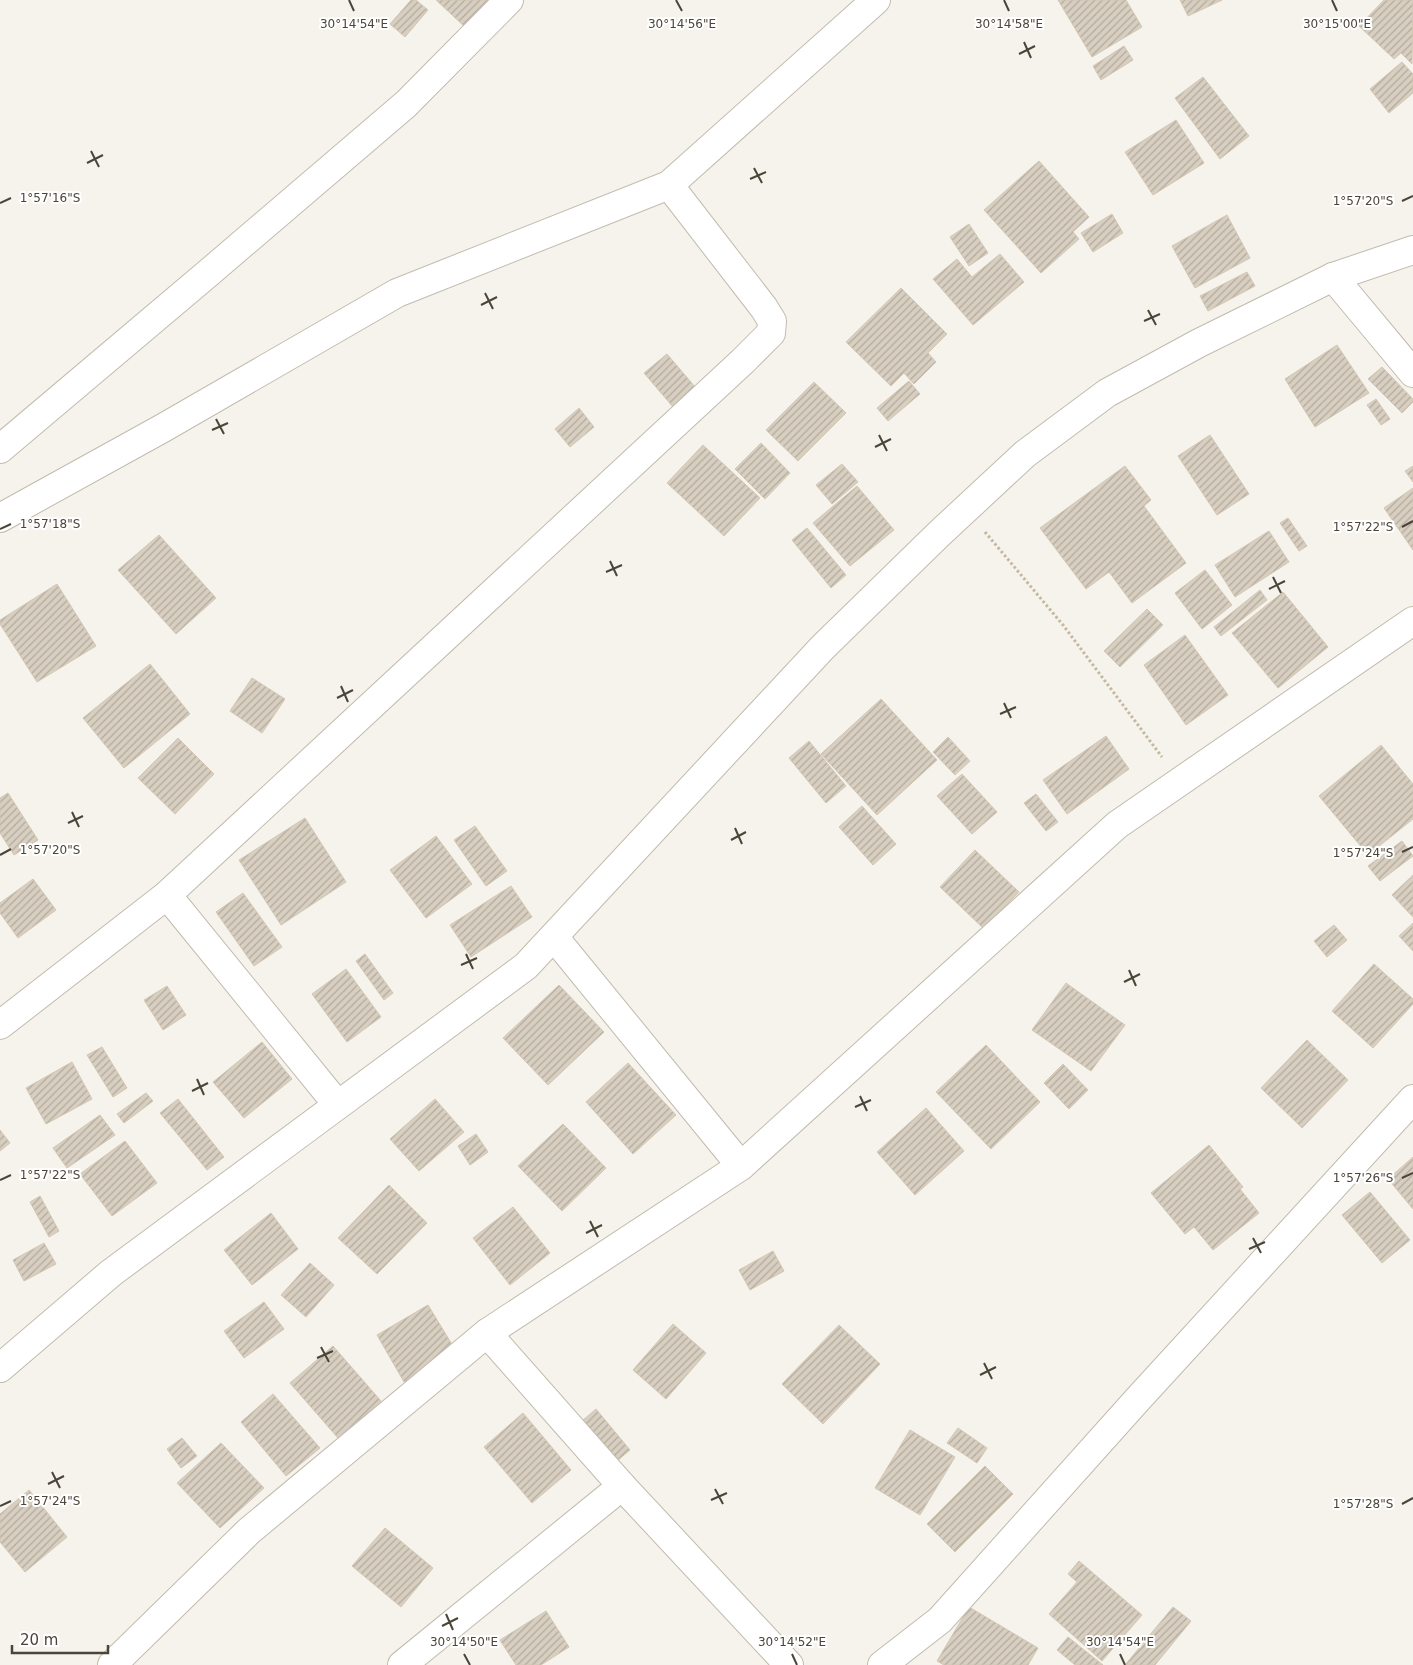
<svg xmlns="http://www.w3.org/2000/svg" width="1413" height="1665" font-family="'DejaVu Sans',sans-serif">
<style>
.building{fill:url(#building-hatch);stroke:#d3c7b4}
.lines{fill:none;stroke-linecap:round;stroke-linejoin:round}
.minor-casing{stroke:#c2bbae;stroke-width:30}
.path{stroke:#c4b79f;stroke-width:3;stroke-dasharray:2.5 2.5;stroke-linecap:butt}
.minor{stroke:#fff;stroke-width:28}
.ticks{fill:none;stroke:#4b4439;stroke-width:2}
.ticks-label{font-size:12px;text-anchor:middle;fill:#4b4439;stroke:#fff;stroke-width:4;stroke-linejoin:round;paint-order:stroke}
</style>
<defs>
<pattern id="building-hatch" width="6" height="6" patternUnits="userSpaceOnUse" patternTransform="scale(1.25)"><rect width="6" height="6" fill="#d8cfc1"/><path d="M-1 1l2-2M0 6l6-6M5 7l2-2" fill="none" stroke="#b1aa9e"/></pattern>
</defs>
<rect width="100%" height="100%" fill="#f6f3ec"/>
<g class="building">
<path d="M411,0H416L428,10L405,37L390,24Z"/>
<path d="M436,0H493L466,28Z"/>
<path d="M1058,0H1126L1142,27L1092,57Z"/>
<path d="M1180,0H1222L1188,16Z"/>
<path d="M1384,0H1413L1412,64L1401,53L1394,59L1359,26Z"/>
<path d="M1124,46L1133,60L1101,80L1093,66Z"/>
<path d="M1402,62L1413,74V93L1389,113L1370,89Z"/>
<path d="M1203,77L1249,136L1220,159L1175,98Z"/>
<path d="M1176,120L1204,163L1153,195L1125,152Z"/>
<path d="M1039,161L1089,217L1073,232L1079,239L1041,273L984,210Z"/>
<path d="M1112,214L1123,233L1093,252L1081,233Z"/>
<path d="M1227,215L1250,258L1195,288L1172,246Z"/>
<path d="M969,224L988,253L969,266L950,237Z"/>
<path d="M1000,254L1024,282L973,325L933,279L957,259L972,277Z"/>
<path d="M1247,272L1255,286L1208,311L1200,296Z"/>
<path d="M901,288L947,334L928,353L936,362L914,384L904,373L891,386L846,342Z"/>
<path d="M1337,345L1369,393L1315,427L1285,379Z"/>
<path d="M667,354L696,388L673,407L644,373Z"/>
<path d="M1382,367L1413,399V402L1402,413L1368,379Z"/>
<path d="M909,381L920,394L888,421L877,408Z"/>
<path d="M814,382L846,413L798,461L766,430Z"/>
<path d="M1376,399L1390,419L1381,425L1367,405Z"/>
<path d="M579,408L594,427L570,447L555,429Z"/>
<path d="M1210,435L1249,494L1217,515L1178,456Z"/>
<path d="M761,443L790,473L765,499L735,469Z"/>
<path d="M703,445L760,498L724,536L667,483Z"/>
<path d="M842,464L858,482L832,504L816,485Z"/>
<path d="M1125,466L1151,500L1144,506L1186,563L1132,603L1109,572L1086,589L1040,528Z"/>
<path d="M1413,466V482L1405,471Z"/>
<path d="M857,486L894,530L850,566L813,523Z"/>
<path d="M1413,488V550L1384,508Z"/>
<path d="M1288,518L1307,546L1299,551L1280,523Z"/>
<path d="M807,528L846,575L831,588L792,540Z"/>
<path d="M1269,531L1289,562L1235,597L1215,565Z"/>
<path d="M159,535L216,598L176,634L118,570Z"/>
<path d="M1205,570L1232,605L1202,629L1175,593Z"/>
<path d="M57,584L96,646L37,682L0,624V620Z"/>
<path d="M1260,590L1267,600L1221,636L1214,627Z"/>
<path d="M1283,592L1328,647L1278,688L1232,633Z"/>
<path d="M1147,609L1163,625L1120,667L1104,651Z"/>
<path d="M1185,635L1228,695L1186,725L1144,665Z"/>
<path d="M150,664L190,714L124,768L83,718Z"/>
<path d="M252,678L285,699L262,733L230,711Z"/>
<path d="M881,699L937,760L877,815L821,754Z"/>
<path d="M1106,736L1129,769L1067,814L1043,780Z"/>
<path d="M948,737L970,761L955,775L933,752Z"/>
<path d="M178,738L214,774L175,814L138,778Z"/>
<path d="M809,741L846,786L826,803L789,758Z"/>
<path d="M1381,745L1413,784V819L1368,855L1319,796Z"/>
<path d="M962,774L997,812L972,834L937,796Z"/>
<path d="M8,793L38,840L14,855L0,833V798Z"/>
<path d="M1036,794L1058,822L1046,831L1024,803Z"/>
<path d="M862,806L896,844L873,865L839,827Z"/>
<path d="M305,818L346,882L281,925L239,860Z"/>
<path d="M475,826L507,871L486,886L454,840Z"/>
<path d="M436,836L472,884L426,918L390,870Z"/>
<path d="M1402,841L1413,856L1380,881L1368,866Z"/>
<path d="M975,850L1019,892L983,928L940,887Z"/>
<path d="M1413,875V917L1392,895Z"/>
<path d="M33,879L56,910L18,938L0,913V903Z"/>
<path d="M511,886L532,917L471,957L450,925Z"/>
<path d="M243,893L282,947L254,966L216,912Z"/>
<path d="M1413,923V951L1399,936Z"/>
<path d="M1334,925L1347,940L1327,957L1314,941Z"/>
<path d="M365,954L393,993L384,1000L356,961Z"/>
<path d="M1374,964L1413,999V1004L1373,1048L1332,1011Z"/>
<path d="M346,969L381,1017L347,1042L312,994Z"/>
<path d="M1066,983L1125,1025L1091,1071L1032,1030Z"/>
<path d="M559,985L604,1032L548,1085L503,1038Z"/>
<path d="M167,986L186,1015L163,1030L144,1000Z"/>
<path d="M1307,1040L1348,1080L1302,1128L1261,1088Z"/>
<path d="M262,1042L292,1079L244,1118L213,1082Z"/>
<path d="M986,1045L1040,1102L991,1149L936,1092Z"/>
<path d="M102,1047L127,1088L113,1097L87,1055Z"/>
<path d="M72,1062L92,1099L46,1124L26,1088Z"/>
<path d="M628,1063L676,1115L633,1154L586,1102Z"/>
<path d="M1063,1064L1088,1090L1069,1109L1044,1083Z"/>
<path d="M146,1093L153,1101L124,1123L117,1114Z"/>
<path d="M178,1099L224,1157L207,1170L160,1113Z"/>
<path d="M435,1099L464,1132L419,1171L390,1139Z"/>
<path d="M926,1108L964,1151L915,1195L877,1152Z"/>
<path d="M100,1115L115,1135L67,1168L53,1148Z"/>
<path d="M563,1124L606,1168L562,1211L518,1166Z"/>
<path d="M0,1130L10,1143L0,1151Z"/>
<path d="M476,1134L488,1152L470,1165L458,1146Z"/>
<path d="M125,1141L157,1183L112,1216L80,1174Z"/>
<path d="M1209,1145L1243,1187L1240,1189L1259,1213L1213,1250L1194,1227L1185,1234L1151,1193Z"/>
<path d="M1413,1157V1209L1388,1179Z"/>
<path d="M389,1185L427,1223L377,1274L338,1238Z"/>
<path d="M1370,1192L1410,1240L1382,1263L1342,1215Z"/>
<path d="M40,1196L59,1231L49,1237L30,1202Z"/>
<path d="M513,1207L550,1253L510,1285L473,1238Z"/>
<path d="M271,1213L298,1249L252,1285L224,1250Z"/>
<path d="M44,1243L56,1264L24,1281L13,1260Z"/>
<path d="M773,1251L784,1271L750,1290L739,1270Z"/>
<path d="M310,1263L334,1285L306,1317L281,1295Z"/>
<path d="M264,1302L284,1329L244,1358L224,1331Z"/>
<path d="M428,1305L456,1351L404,1382L377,1335Z"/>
<path d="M673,1324L706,1353L666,1399L633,1370Z"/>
<path d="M839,1325L880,1364L823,1424L782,1384Z"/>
<path d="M333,1346L381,1401L338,1438L290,1383Z"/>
<path d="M273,1394L320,1448L286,1476L241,1422Z"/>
<path d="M596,1409L630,1450L617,1461L582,1421Z"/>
<path d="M523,1413L571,1470L532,1503L484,1447Z"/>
<path d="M958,1428L987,1448L977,1463L947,1443Z"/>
<path d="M910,1430L955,1457L920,1515L875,1488Z"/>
<path d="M182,1438L197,1456L181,1468L167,1449Z"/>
<path d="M221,1443L264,1488L220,1528L177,1483Z"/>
<path d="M985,1466L1013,1494L955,1552L927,1524Z"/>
<path d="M29,1490L67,1537L25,1572L0,1542V1514Z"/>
<path d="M385,1528L433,1568L401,1607L352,1566Z"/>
<path d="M1079,1561L1142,1615L1102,1661L1049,1614L1077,1582L1068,1574Z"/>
<path d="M969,1607L1038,1648L1028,1665H944L937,1661Z"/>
<path d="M1173,1607L1191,1621L1155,1665H1125Z"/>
<path d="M546,1611L569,1647L541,1665H516L500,1640Z"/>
<path d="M1068,1637L1103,1665H1075L1057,1650Z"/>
</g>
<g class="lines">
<defs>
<g id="minor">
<path d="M1333,277L1413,373"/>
<path d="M0,449L206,275L406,104L509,0"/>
<path d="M0,518L163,428L397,293L669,185L876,0"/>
<path d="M167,895L337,1104"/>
<path d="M554,937L741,1166"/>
<path d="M0,1025L167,895L743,361L771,333L772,321L764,308L669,185"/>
<path d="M487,1333L622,1486L789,1665"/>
<path d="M0,1368L111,1273L526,966L823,647L940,533L1025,454L1107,393L1199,343L1333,277L1413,250"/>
<path d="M112,1665L249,1531L487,1333L741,1166L1117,825L1413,621"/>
<path d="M402,1665L622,1486"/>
<path d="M882,1665L940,1620L1138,1399L1413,1099"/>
</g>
</defs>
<use href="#minor" class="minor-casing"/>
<path class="path" d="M985,532L1063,625L1162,757"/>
<use href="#minor" class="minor"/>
</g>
<path class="ticks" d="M349,0L354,11M676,0L682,11M1004,0L1009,11M1332,0L1337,11M1024,42L1031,58M1019,54L1035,46M91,151L99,167M87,163L103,155M754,168L762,183M750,179L766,172M1402,201L1413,196M0,203L11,198M485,293L493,309M481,305L497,297M1148,310L1156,325M1144,321L1160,314M216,419L224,434M212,430L228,423M879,435L887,451M875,447L891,439M1402,527L1413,521M0,529L11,524M610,561L617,576M606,572L622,565M1273,577L1281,593M1269,589L1285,581M341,686L348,702M337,698L353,690M1004,703L1011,718M1000,714L1016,707M72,812L79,827M68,823L83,816M735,828L742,844M731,840L746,832M1402,852L1413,847M0,855L11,849M466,954L473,969M461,965L477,958M1129,970L1136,986M1124,982L1140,974M197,1079L204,1095M192,1091L208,1083M860,1096L867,1111M855,1107L871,1100M1402,1178L1413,1173M0,1180L11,1175M590,1221L598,1237M586,1233L602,1225M1253,1238L1261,1253M1249,1249L1265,1242M321,1347L329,1362M317,1358L333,1351M984,1363L992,1379M980,1375L996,1367M52,1472L60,1488M48,1484L64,1476M715,1489L723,1504M711,1500L727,1493M1402,1504L1413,1498M0,1506L11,1501M446,1614L453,1630M442,1626L458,1618M464,1654L470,1665M792,1654L797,1665M1120,1654L1125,1665"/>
<g class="ticks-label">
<text x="354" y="28">30°14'54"E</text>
<text x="682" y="28">30°14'56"E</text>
<text x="1009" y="28">30°14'58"E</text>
<text x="1337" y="28">30°15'00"E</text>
<text x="50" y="202">1°57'16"S</text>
<text x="1363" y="205">1°57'20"S</text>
<text x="50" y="528">1°57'18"S</text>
<text x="1363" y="531">1°57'22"S</text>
<text x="50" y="854">1°57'20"S</text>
<text x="1363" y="857">1°57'24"S</text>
<text x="50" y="1179">1°57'22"S</text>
<text x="1363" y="1182">1°57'26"S</text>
<text x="50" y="1505">1°57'24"S</text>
<text x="1363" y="1508">1°57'28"S</text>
<text x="464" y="1646">30°14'50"E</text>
<text x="792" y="1646">30°14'52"E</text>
<text x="1120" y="1646">30°14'54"E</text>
</g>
<path d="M12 1645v8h96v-8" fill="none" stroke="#4b4439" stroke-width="2.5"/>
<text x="20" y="1645" font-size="15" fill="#4b4439" stroke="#ffffff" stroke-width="4" paint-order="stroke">20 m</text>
</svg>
